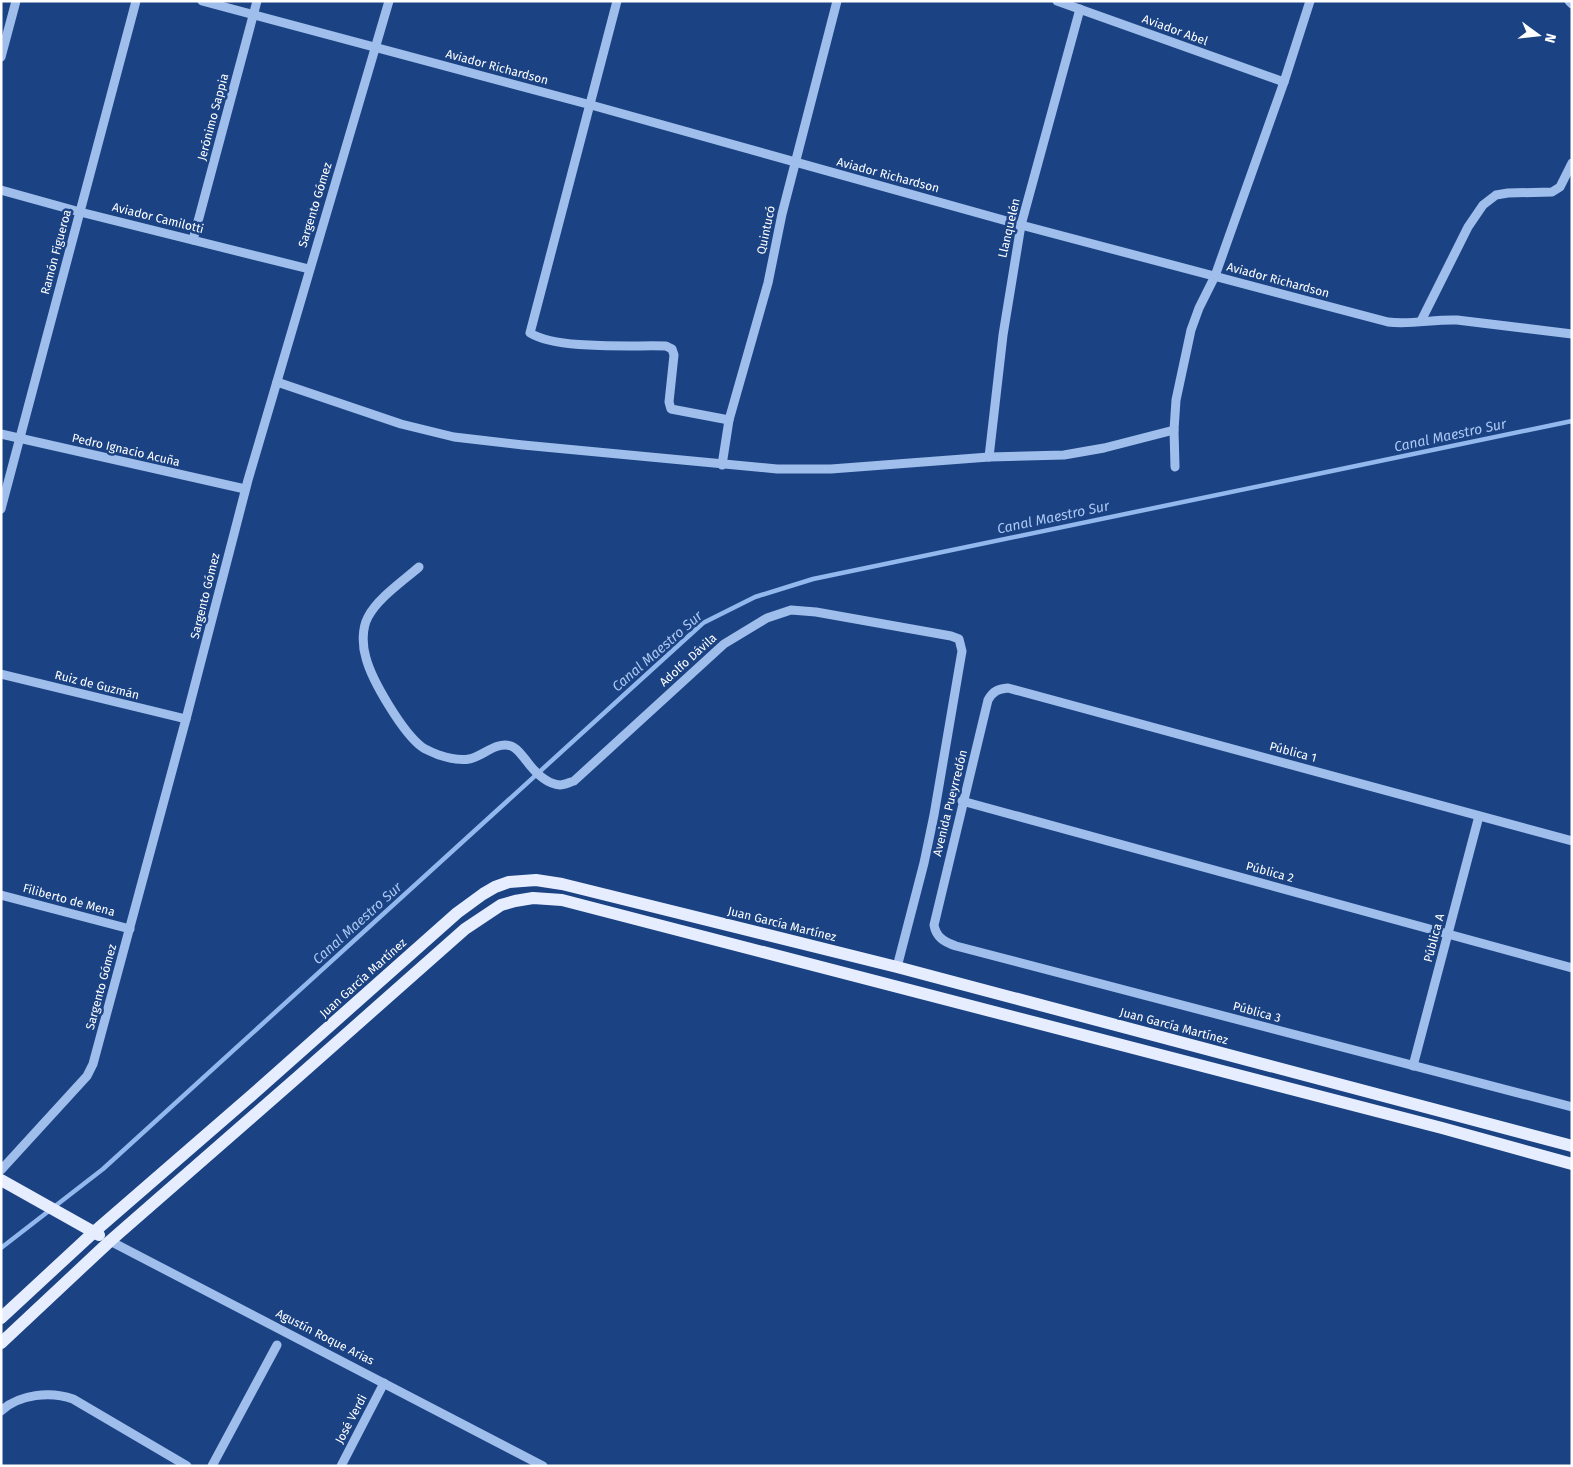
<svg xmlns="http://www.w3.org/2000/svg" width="1573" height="1467" font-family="'Fira Sans',sans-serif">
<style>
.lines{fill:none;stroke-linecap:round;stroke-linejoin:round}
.stream{stroke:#93b8ed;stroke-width:4.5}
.minor{stroke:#a0beeb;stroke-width:9}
.major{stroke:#e5edff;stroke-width:12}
.labels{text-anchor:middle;stroke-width:5;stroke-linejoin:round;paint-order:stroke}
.street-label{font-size:12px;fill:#fff;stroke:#1b4384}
.water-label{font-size:14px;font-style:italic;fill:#acc8f3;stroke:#1b4384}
</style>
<rect width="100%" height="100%" fill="#1b4384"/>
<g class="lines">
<path class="stream" d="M1,1248L103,1169L703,623L755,597L813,579L1572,421"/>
<g class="minor">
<path d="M202,1L591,105L1021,225L1388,322C1411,325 1434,319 1457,320L1572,334"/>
<path d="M617,1L530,333C558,350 631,345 666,346L672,349L674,355L669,402L671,409L729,420"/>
<path d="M1057,1L1284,82"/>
<path d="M1569,1L1572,4"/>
<path d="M1,57L16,1"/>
<path d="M1,190L80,212L309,269"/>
<path d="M193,240L257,1"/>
<path d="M1421,321L1468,227L1483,205L1496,195L1508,193L1552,192L1560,187L1572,163"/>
<path d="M277,382L401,424L454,437L523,445L777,469H831L989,457L1064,455L1104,448L1174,430"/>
<path d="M1,434L245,489"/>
<path d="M989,457L1003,335L1021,225L1080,9"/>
<path d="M722,465L729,420L768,283L782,214L837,1"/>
<path d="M1175,467L1174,430L1176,400L1191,330L1199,308L1215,276L1284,82L1310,1"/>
<path d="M1,509L136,1"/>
<path d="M419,567C403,581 378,598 368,617C362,628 362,645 366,658C372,681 403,733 422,747C426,750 434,753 439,755C448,758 459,761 469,759C482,757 496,741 511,746C517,748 520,753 525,759C533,770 545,784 560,785C565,785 570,782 574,781L724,644L767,618L791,610L816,612L951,636L959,639L962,651L934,815L924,863L897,967"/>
<path d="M1,674L186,719"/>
<path d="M962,801L1572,968"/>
<path d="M1572,841L1008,688C998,689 993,691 988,700L934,925C936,937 944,942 956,946L1572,1107"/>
<path d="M1,895L130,929"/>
<path d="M1413,1066L1479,816"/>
<path d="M1,1170L87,1076L93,1064L186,719L248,480L389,1"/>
<path d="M110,1241L543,1466"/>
<path d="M1,1411C19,1394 51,1391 73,1399L187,1466"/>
<path d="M212,1466L277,1345"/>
<path d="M341,1466L384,1383"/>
</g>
<g class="major">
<path d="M1,1180L99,1235"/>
<path d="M1,1318L94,1232L252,1095L457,913L483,894L495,887L509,882L536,880L562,884L897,967L1572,1146"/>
<path d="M1,1343L110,1241L300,1075L465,929L501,905L515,901L533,898L562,900L1442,1128L1572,1164"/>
</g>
</g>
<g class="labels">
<g class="street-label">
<text transform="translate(1175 30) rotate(20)" y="4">Aviador Abel</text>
<text transform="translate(497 67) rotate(15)" y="4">Aviador Richardson</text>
<text transform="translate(213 117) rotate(-75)" y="4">Jerónimo Sappia</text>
<text transform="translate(888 175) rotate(15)" y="4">Aviador Richardson</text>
<text transform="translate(315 205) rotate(-73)" y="4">Sargento Gómez</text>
<text transform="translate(158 218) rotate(14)" y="4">Aviador Camilotti</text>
<text transform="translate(1009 228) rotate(-77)" y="4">Llanquelén</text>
<text transform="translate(766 230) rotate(-78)" y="4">Quintucó</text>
<text transform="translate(56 252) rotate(-75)" y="4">Ramón Figueroa</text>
<text transform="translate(1278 280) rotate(15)" y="4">Aviador Richardson</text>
<text transform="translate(126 450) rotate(13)" y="4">Pedro Ignacio Acuña</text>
<text transform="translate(205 596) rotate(-76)" y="4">Sargento Gómez</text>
<text transform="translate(688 660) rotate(-42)" y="4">Adolfo Dávila</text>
<text transform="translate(97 685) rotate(14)" y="4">Ruiz de Guzmán</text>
<text transform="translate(1293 752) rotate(15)" y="4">Pública 1</text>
<text transform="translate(950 803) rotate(-76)" y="4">Avenida Pueyrredón</text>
<text transform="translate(1270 872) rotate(15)" y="4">Pública 2</text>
<text transform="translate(69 900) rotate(15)" y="4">Filiberto de Mena</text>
<text transform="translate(782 924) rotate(14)" y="4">Juan García Martínez</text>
<text transform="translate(1434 938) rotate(-75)" y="4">Pública A</text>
<text transform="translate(363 978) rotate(-42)" y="4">Juan García Martínez</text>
<text transform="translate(101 987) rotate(-75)" y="4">Sargento Gómez</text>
<text transform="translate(1257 1012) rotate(15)" y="4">Pública 3</text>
<text transform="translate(1174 1026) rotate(15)" y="4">Juan García Martínez</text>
<text transform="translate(325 1337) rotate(27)" y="4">Agustín Roque Arias</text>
<text transform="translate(351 1419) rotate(-62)" y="4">José Verdi</text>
</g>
<g class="water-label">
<text transform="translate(1450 435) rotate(-12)" y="5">Canal Maestro Sur</text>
<text transform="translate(1053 517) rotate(-12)" y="5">Canal Maestro Sur</text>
<text transform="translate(657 651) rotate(-41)" y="5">Canal Maestro Sur</text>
<text transform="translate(357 923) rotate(-42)" y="5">Canal Maestro Sur</text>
</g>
</g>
<rect width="1573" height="1467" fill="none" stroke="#ffffff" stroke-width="5"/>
<g transform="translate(1538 35) rotate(105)" stroke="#1b4384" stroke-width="4" paint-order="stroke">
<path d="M0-4L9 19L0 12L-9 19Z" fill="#ffffff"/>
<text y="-8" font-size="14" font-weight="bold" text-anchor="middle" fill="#ffffff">N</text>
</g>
</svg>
